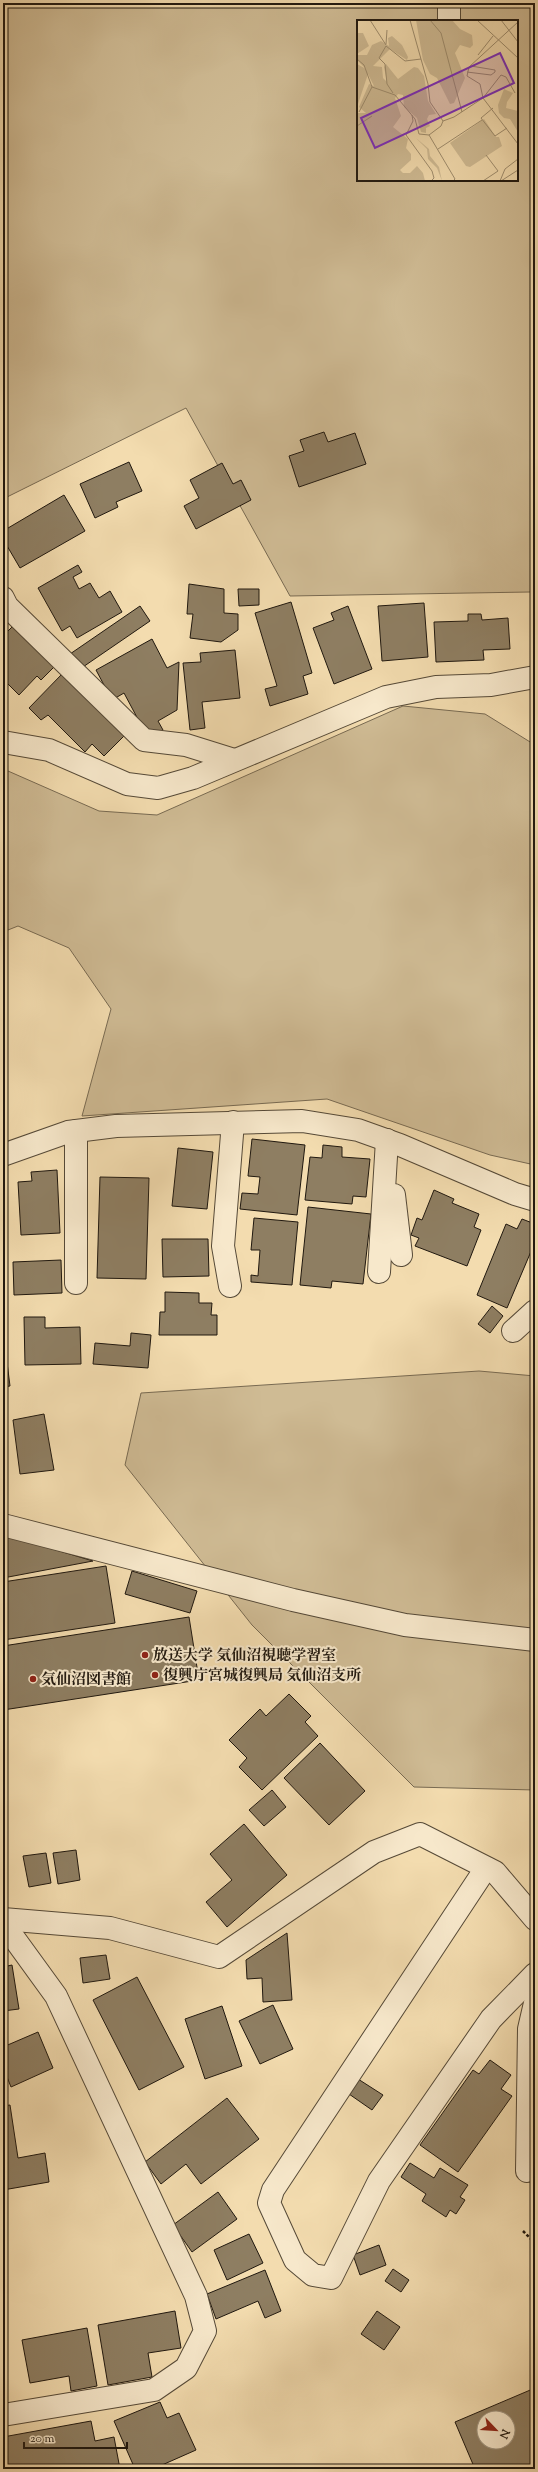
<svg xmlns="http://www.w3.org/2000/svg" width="538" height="2472" font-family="'Sorts Mill Goudy','Noto Serif JP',serif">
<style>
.green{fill:#cfbb94;stroke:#786a52;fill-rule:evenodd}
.building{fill:#8e7e62;stroke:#20180f;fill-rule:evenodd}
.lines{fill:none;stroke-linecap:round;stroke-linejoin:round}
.minor-casing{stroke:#554937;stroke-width:24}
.path{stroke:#20180f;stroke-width:2.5;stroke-dasharray:3 2;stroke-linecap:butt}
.minor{stroke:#f7e8cb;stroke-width:22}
.poi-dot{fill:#8f2418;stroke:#f7e8cb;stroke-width:1.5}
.labels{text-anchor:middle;stroke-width:4;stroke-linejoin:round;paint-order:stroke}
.poi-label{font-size:15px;font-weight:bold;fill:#20180f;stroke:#f7e8cb;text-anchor:start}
.inset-road{fill:none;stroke:#9f8e6f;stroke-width:1}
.view{fill:#7b2cbf;fill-opacity:0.15;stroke:#7b2cbf;stroke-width:2}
.inset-edge{fill:none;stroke:#20180f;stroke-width:2}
</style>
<rect width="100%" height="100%" fill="#f3dcaf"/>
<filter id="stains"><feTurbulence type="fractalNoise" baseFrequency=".005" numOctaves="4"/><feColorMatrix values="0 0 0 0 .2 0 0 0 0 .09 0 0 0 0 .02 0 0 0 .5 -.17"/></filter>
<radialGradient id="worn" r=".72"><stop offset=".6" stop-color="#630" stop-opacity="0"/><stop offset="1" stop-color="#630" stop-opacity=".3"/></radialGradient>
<g class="green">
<path d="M3,3H535V595L530,592L290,596L186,408L3,499ZM358,21H517V180H358Z"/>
<path d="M403,706L485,714L535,745V1165L490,1155L327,1099L82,1116L111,1009L69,948L18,926L3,932V772L8,771L99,811L157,815Z"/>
<path d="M479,1371L535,1376V1790L414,1787L252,1625L125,1465L141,1393Z"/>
</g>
<g class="building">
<path d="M324,432L328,442L355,433L366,464L299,487L289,456L304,451L300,440Z"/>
<path d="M129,462L142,491L116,502L118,507L95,518L80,484Z"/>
<path d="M222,463L233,484L241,480L251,500L196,529L184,506L199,498L190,480Z"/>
<path d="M64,495L85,531L20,568L3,539V531Z"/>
<path d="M78,565L82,572L73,577L79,589L90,583L99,598L110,591L122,612L77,638L70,626L62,631L38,588Z"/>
<path d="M189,584L224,589V613L238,614V630L221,642L190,638L193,614H187Z"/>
<path d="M238,589H259V605L239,606Z"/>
<path d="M291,602L312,673L303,676L308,694L270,706L265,689L277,686L255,613Z"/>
<path d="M424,603L428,657L382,661L378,606Z"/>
<path d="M140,606L150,621L80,669L70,654Z"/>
<path d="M348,606L372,669L334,684L313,628L334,620L331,613Z"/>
<path d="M468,614H481L482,620L508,618L510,649L483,650L484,660L436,662L434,622L468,621Z"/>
<path d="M15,624L55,666L41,680L37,676L19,695L3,679V636Z"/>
<path d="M152,639L167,668L179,662L177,710L158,721L163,730L148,738L124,693L112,700L96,670Z"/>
<path d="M235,650L240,698L202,702L205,728L190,730L183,663L201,662L200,653Z"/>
<path d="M62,674L125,735L104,756L92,744L85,752L48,715L41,720L29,708Z"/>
<path d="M252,1139L305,1145L297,1215L240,1209L242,1193L258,1194L260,1177L248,1176Z"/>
<path d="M323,1145L342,1147V1157L370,1159L366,1197L353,1196L352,1204L305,1200L310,1157L322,1158Z"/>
<path d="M178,1148L213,1152L207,1209L172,1206Z"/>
<path d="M57,1170L60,1233L21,1235L18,1182L32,1181L31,1172Z"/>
<path d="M100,1177L149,1178L146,1279L97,1278Z"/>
<path d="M434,1190L454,1199L452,1203L479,1214L474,1227L481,1230L467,1266L415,1246L419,1238L411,1235L417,1218L422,1220Z"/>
<path d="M308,1207L371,1214L363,1284L332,1281L331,1288L300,1285Z"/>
<path d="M254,1218L298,1222L292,1285L251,1282V1275L258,1276L260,1250H251Z"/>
<path d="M522,1219L535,1224V1242L507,1308L477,1295L506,1224L517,1229Z"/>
<path d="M162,1239H208L209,1276L163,1277Z"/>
<path d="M61,1260L62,1293L14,1295L13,1262Z"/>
<path d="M165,1292L199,1293V1303H212L211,1315H217V1335H159L160,1312H165Z"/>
<path d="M492,1306L503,1316L490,1333L478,1324Z"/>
<path d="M24,1317H45V1328L80,1327L81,1364L25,1365Z"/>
<path d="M3,1331L10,1386L3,1387Z"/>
<path d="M131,1333L151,1335L148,1368L93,1364L95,1343L130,1346Z"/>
<path d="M44,1414L54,1470L20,1474L13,1420Z"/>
<path d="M3,1534L93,1561L3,1578Z"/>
<path d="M106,1566L115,1623L3,1640V1582Z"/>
<path d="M132,1571L197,1591L190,1613L125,1594Z"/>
<path d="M189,1617L199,1680L3,1710V1646Z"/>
<path d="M289,1694L311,1716L305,1722L318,1736L262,1790L239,1767L247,1758L229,1740L260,1709L266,1716Z"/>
<path d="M320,1743L365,1791L329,1825L284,1778Z"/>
<path d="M272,1790L286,1807L264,1826L249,1810Z"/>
<path d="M244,1824L287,1875L227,1927L206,1902L232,1880L210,1854Z"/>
<path d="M76,1850L80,1880L58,1884L53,1853Z"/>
<path d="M46,1853L51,1883L29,1887L23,1856Z"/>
<path d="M287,1933L292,2000L263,2002L262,1978L247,1979L246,1960Z"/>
<path d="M106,1955L110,1979L83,1983L80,1958Z"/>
<path d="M12,1965L19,2009L3,2011V1967Z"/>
<path d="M137,1977L184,2067L139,2090L93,2000Z"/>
<path d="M273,2005L293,2049L260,2064L239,2021Z"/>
<path d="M222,2006L242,2066L205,2079L185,2019Z"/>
<path d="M38,2032L53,2068L11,2087L3,2067V2047Z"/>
<path d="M490,2060L511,2075L501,2089L512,2096L458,2172L420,2145L473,2070L479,2074Z"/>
<path d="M358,2079L383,2095L372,2110L349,2094Z"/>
<path d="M227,2098L259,2139L201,2184L186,2164L161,2184L145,2162Z"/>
<path d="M10,2105L18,2158L45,2153L49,2182L3,2190V2106Z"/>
<path d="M410,2163L434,2178L440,2168L468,2185L460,2197L465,2200L456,2214L450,2210L446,2217L422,2201L426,2194L401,2177Z"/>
<path d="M218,2192L237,2219L192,2252L173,2225Z"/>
<path d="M249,2234L263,2263L227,2280L214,2250Z"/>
<path d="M379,2245L386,2265L360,2275L353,2255Z"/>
<path d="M393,2269L409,2280L401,2292L385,2281Z"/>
<path d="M265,2270L281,2311L265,2318L258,2301L216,2319L207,2294Z"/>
<path d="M175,2311L181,2348L148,2353L152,2377L108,2385L98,2325Z"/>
<path d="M377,2311L400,2327L384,2350L361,2334Z"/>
<path d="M87,2328L97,2386L71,2391L69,2376L30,2383L22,2340Z"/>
<path d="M535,2388V2469H475L455,2422ZM484,2418H508V2442H484Z"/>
<path d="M160,2402L167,2418L179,2413L196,2450L153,2469H135L114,2421Z"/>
<path d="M91,2421L95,2441L114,2437L120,2469H3V2437Z"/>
</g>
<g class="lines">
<defs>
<g id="minor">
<path d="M449,21V3"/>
<path d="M3,598L7,606L144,740L186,745L234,760"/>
<path d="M3,742L49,750L127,784L158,788L193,778L386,697L436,687L491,685L535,677"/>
<path d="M3,1155L68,1132L116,1126L302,1121L358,1130L400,1145L515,1194L535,1200"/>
<path d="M394,1195L401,1255"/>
<path d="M379,1272L387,1140"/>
<path d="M76,1283V1131"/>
<path d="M230,1286L223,1246L233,1122"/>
<path d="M513,1331L535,1311"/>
<path d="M3,1525L293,1600L405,1625L535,1640"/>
<path d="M486,1868L273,2190L269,2203L295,2260L313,2275L331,2278L379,2181L491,2019L535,1974"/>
<path d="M3,1919L110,1928L219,1957L374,1852L420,1834L495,1872L535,1919"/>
<path d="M3,1923L56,1996L196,2296L205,2331L186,2368L154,2390L3,2415"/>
<path d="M527,2171L529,2029L535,2003"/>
</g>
</defs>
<use href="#minor" class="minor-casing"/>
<path class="path" d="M523,2231L535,2243"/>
<use href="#minor" class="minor"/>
</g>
<g class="poi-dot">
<circle cx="145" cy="1655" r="4"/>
<circle cx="155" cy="1675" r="4"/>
<circle cx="33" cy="1679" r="4"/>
</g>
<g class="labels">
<g class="poi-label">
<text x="153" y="1660">放送大学 気仙沼視聴学習室</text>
<text x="163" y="1680">復興庁宮城復興局 気仙沼支所</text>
<text x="41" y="1684">気仙沼図書館</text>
</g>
</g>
<g transform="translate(357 20)">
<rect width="161" height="161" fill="#f3dcaf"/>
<path d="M59,0H95L103,9L115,15L116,25L113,28L103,25L98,33L108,58L97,83L93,84L80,58L73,54L66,40ZM1,13H6L12,26L0,34ZM35,16L45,25L51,37L50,40L33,29L16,46L25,47L26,58L30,62L27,47L29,44L41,59L57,47L61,48L67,56L71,81L79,94L72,95L70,99L73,106L69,108V113L64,112L60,98L47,87L46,75L41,74L38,78L44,96L36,107L51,119L49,128L54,134V140L43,150L46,153H53L60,146L66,153L68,161H0V93H9L2,87L12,64L17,66L11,54L0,87V44L9,49L0,40V35H10L15,25L24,21L32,26L31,18ZM147,69L156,73L150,82L149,88L161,91V112L153,99L147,98L142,93L141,85ZM127,99L139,117H142L145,126L113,147L109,146L93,123ZM59,118L72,129L73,136L82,147L85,161L80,148L71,139L70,129Z" fill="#cfbb94"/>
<path class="inset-road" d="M13,0L29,25M53,0L71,64L73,82L86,101L97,97L126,78L144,55L149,57L158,73M73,0L84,13L105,92M120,0L161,38M144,0L161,22M161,2L112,47L110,56L123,64L126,78L161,124M29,24L30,10M121,35L136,16M0,39L7,45L15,67M110,52L134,55L138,52V50L114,46M36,73L30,64L28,44L22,38L29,26L48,41L64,39M136,88L124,98L138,116L150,108M2,92L15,67L38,75L58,99L62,114L72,115L84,106L86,101M55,95L56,101L49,115L75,151L77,158L74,161M0,106L15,96M72,115L98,159L96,161M81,129L125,100M126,161L141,151L129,135M143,161L148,149L161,139M144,161L161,150"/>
<path class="view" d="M143,33L157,63L18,128L4,98Z"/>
<rect width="161" height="161" class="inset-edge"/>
</g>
<rect width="538" height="2472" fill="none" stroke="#f3dcaf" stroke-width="16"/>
<rect x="4" y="4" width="530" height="2464" fill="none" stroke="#20180f" stroke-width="2"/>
<rect x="8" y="8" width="522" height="2456" fill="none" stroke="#20180f"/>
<g transform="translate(496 2430) rotate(115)"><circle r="19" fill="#f7e8cb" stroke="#a19580"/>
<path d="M0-3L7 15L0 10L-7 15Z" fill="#8f2418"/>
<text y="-6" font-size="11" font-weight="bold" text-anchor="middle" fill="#20180f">N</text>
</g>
<path d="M24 2442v6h103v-6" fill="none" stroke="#20180f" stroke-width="2"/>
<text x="30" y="2442" font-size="12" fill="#20180f" stroke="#f7e8cb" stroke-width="3" paint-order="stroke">20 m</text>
<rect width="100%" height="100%" filter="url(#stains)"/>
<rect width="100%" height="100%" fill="url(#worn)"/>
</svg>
